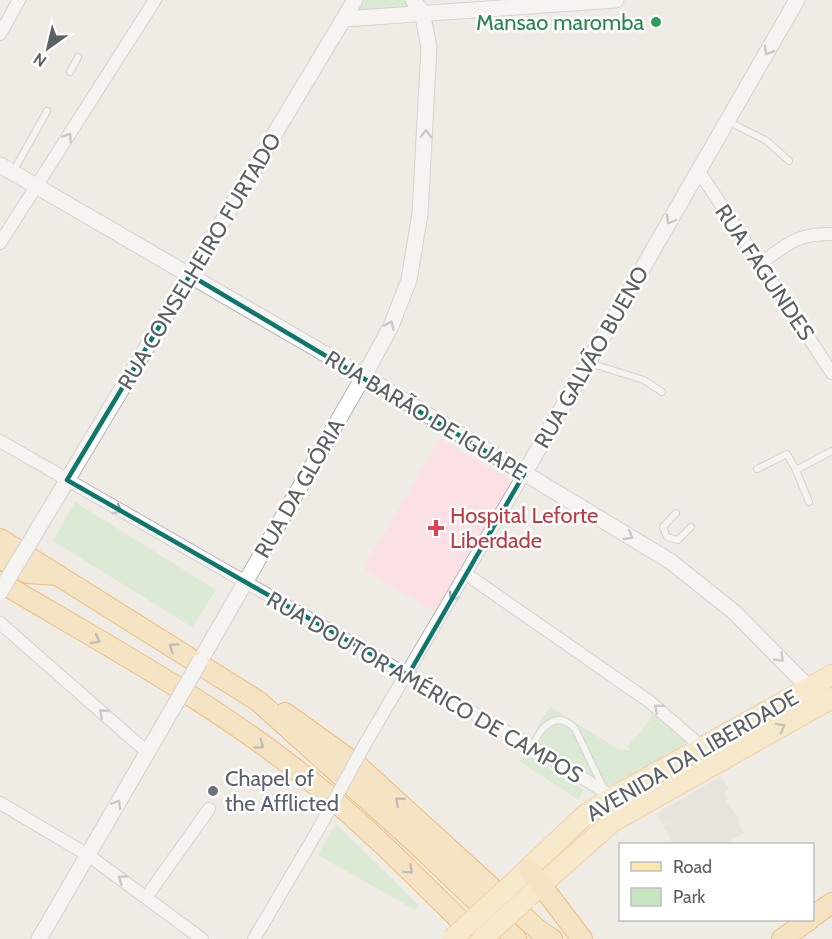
<svg xmlns="http://www.w3.org/2000/svg" width="832" height="939" font-family="Cabin,sans-serif">
<style>
.education{fill:#dfdad3}
.medical{fill:#fbe1e3}
.green{fill:#c6e6c2}
.lines{fill:none;stroke-linecap:round;stroke-linejoin:round}
.service-casing{stroke:#b2b6b9;stroke-width:8}
.minor-casing{stroke:#b2b6b9;stroke-width:14}
.tertiary-casing{stroke:#b2b6b9;stroke-width:17}
.primary-casing{stroke:#f0b25d;stroke-width:22}
.trunk-casing{stroke:#f18603;stroke-width:22}
.service{stroke:#fff;stroke-width:6}
.minor{stroke:#fff;stroke-width:12}
.tertiary{stroke:#fff;stroke-width:15}
.primary{stroke:#fee5aa;stroke-width:20}
.trunk{stroke:#fddb9c;stroke-width:20}
.minor-bridge-casing{stroke:#b2b6b9;stroke-width:14;stroke-linecap:butt}
.tertiary-bridge-casing{stroke:#b2b6b9;stroke-width:17;stroke-linecap:butt}
.primary-bridge-casing{stroke:#f0b25d;stroke-width:22;stroke-linecap:butt}
.minor-bridge{stroke:#fff;stroke-width:12}
.tertiary-bridge{stroke:#fff;stroke-width:15}
.primary-bridge{stroke:#fee5aa;stroke-width:20}
.oneway{stroke:#9da0a3}
.oneway2{stroke:#8c8676}
.oneway3{stroke:#958f7d}
.marked{fill:none;stroke:#0f766e;stroke-width:4.5;stroke-linejoin:round}
.leisure-dot{fill:#2e9e5b;stroke:#fff;stroke-width:2}
.health-dot{fill:#e0444e;stroke:#fff;stroke-width:2}
.worship-dot{fill:#6b7280;stroke:#fff;stroke-width:2}
.labels{text-anchor:middle;stroke-width:5;stroke-linejoin:round;paint-order:stroke}
.leisure-label{font-size:22px;fill:#27864d;stroke:#fff;text-anchor:end}
.street-label{font-size:22px;fill:#5c6165;stroke:#fff}
.health-label{font-size:22px;fill:#be3a42;stroke:#fff;text-anchor:start}
.worship-label{font-size:22px;fill:#5b616d;stroke:#fff;text-anchor:start}
</style>
<rect width="100%" height="100%" fill="#efebe5"/>
<path class="education" d="M721,776L729,789L724,793L727,799L725,801L739,819L737,820L744,833L724,844H673L663,826L670,822L662,824L656,814Z"/>
<path class="medical" d="M440,439L512,481L435,612L363,569Z"/>
<g class="green">
<path d="M360,0H408L415,10L350,16Z"/>
<path d="M75,502L216,590L192,627L53,541Z"/>
<path d="M550,707L618,749L631,750L627,747L650,720L652,714L676,731L691,747L613,792L535,746L536,728Z"/>
<path d="M526,754L583,790L579,800L519,761Z"/>
<path d="M336,824L419,906L415,910L318,855Z"/>
</g>
<g class="lines">
<defs>
<g id="service">
<path d="M70,72L78,57"/>
<path d="M727,121L767,141L789,161"/>
<path d="M13,172L47,111"/>
<path d="M589,363L644,380L662,392"/>
<path d="M757,469L787,454L796,470L832,451"/>
<path d="M796,470L809,502"/>
<path d="M676,513L663,527L667,537L678,540L691,527"/>
<path d="M533,746C540,727 557,709 575,729L605,791"/>
</g>
<g id="minor">
<path d="M0,34L19,0"/>
<path d="M698,170L832,373"/>
<path d="M0,243L155,0"/>
<path d="M759,264C789,244 794,234 832,234"/>
<path d="M0,441L533,747L613,797L638,807"/>
<path d="M466,574L650,702L694,740L699,749"/>
<path d="M0,623L147,752"/>
<path d="M365,744L524,474"/>
<path d="M0,803L88,855L202,939"/>
<path d="M147,896L209,809"/>
<path d="M254,939L318,830"/>
</g>
<g id="tertiary">
<path d="M344,19L616,0"/>
<path d="M0,165L375,383L670,561L734,612L815,694"/>
<path d="M524,474L797,0"/>
<path d="M42,522L355,0"/>
<path d="M200,661L370,365L391,326L409,280L420,214L429,47L422,12L413,0"/>
<path d="M39,939L176,703"/>
</g>
<g id="primary">
<path d="M510,886L585,815L613,797L832,675"/>
<path d="M530,895L612,822L832,698"/>
</g>
<g id="trunk">
<path d="M0,539L258,701L420,847L516,939"/>
<path d="M0,558L27,573L58,575"/>
<path d="M0,582C108,646 221,707 318,787C374,833 425,886 477,937"/>
<path d="M285,713L356,764L538,930L552,939"/>
<path d="M529,869L582,939"/>
<path d="M812,917L832,903"/>
<path d="M782,939L809,920"/>
</g>
</defs>
<use href="#service" class="service-casing"/>
<use href="#minor" class="minor-casing"/>
<use href="#tertiary" class="tertiary-casing"/>
<use href="#primary" class="primary-casing"/>
<use href="#trunk" class="trunk-casing"/>
<use href="#service" class="service"/>
<use href="#minor" class="minor"/>
<use href="#tertiary" class="tertiary"/>
<use href="#primary" class="primary"/>
<use href="#trunk" class="trunk"/>
<defs>
<path id="minor-bridge" d="M318,830L365,744"/>
<g id="tertiary-bridge">
<path d="M0,592L42,522"/>
<path d="M176,703L200,661"/>
</g>
<g id="primary-bridge">
<path d="M452,939L510,886"/>
<path d="M482,939L526,899"/>
</g>
</defs>
<use href="#minor-bridge" class="minor-bridge-casing"/>
<use href="#tertiary-bridge" class="tertiary-bridge-casing"/>
<use href="#primary-bridge" class="primary-bridge-casing"/>
<use href="#minor-bridge" class="minor-bridge"/>
<use href="#tertiary-bridge" class="tertiary-bridge"/>
<use href="#primary-bridge" class="primary-bridge"/>
</g>
<defs><path id="oneway-chevron" d="M-2-3.5L2.5 0L-2 3.5" fill="none" stroke-width="1.6" stroke-linecap="round" stroke-linejoin="round" transform="scale(1.5)"/></defs>
<g class="oneway">
<use href="#oneway-chevron" transform="translate(768 51) rotate(120)"/>
<use href="#oneway-chevron" transform="translate(426 134) rotate(-88)"/>
<use href="#oneway-chevron" transform="translate(68 137) rotate(-57)"/>
<use href="#oneway-chevron" transform="translate(670 220) rotate(120)"/>
<use href="#oneway-chevron" transform="translate(390 325) rotate(-66)"/>
<use href="#oneway-chevron" transform="translate(118 510) rotate(30)"/>
<use href="#oneway-chevron" transform="translate(629 536) rotate(31)"/>
<use href="#oneway-chevron" transform="translate(453 597) rotate(120)"/>
<use href="#oneway-chevron" transform="translate(780 658) rotate(45)"/>
<use href="#oneway-chevron" transform="translate(658 708) rotate(-140)"/>
<use href="#oneway-chevron" transform="translate(103 713) rotate(-139)"/>
<use href="#oneway-chevron" transform="translate(117 804) rotate(-60)"/>
<use href="#oneway-chevron" transform="translate(122 879) rotate(-145)"/>
</g>
<g class="oneway2">
<use href="#oneway-chevron" transform="translate(96 640) rotate(31)"/>
<use href="#oneway-chevron" transform="translate(173 647) rotate(-147)"/>
<use href="#oneway-chevron" transform="translate(260 745) rotate(36)"/>
<use href="#oneway-chevron" transform="translate(399 801) rotate(-139)"/>
<use href="#oneway-chevron" transform="translate(409 870) rotate(45)"/>
</g>
<use class="oneway3" href="#oneway-chevron" transform="translate(781 727) rotate(-29)"/>
<path d="M0 0H832V939H0ZM190,275L524,474L408,675L67,480Z" fill="#efebe5" fill-opacity=".55" fill-rule="evenodd"/>
<path class="marked" d="M190,275L524,474L408,675L67,480Z"/>
<circle class="leisure-dot" cx="656" cy="22" r="6"/>
<path class="health-dot" d="M433 519h6v6h6v6h-6v6h-6v-6h-6v-6h6z"/>
<circle class="worship-dot" cx="213" cy="791" r="6"/>
<g class="labels">
<g class="leisure-label">
<text x="644" y="30">Mansao maromba</text>
</g>
<g class="street-label">
<text transform="translate(199 261) rotate(-59)" y="8">RUA CONSELHEIRO FURTADO</text>
<text transform="translate(765 272) rotate(56)" y="8">RUA FAGUNDES</text>
<text transform="translate(591 357) rotate(-60)" y="8">RUA GALVÃO BUENO</text>
<text transform="translate(426 415) rotate(31)" y="8">RUA BARÃO DE IGUAPE</text>
<text transform="translate(299 488) rotate(-60)" y="8">RUA DA GLÓRIA</text>
<text transform="translate(425 687) rotate(30)" y="8">RUA DOUTOR AMÉRICO DE CAMPOS</text>
<text transform="translate(692 755) rotate(-30)" y="8">AVENIDA DA LIBERDADE</text>
</g>
<g class="health-label">
<text x="450" y="523">Hospital Leforte<tspan x="450" dy="25">Liberdade</tspan></text>
</g>
<g class="worship-label">
<text x="225" y="786">Chapel of<tspan x="225" dy="25">the Afflicted</tspan></text>
</g>
</g>
<rect x="619" y="843" width="195" height="78" fill="#ffffff" stroke="#bec0c1" stroke-width="1.5"/>
<rect x="631" y="862" width="30" height="9" fill="#fee5aa" stroke="#bec0c1" stroke-width="1.5"/>
<text x="673" y="873" font-size="18" fill="#5c6165">Road</text>
<rect x="631" y="888" width="30" height="18" fill="#c6e6c2" stroke="#bec0c1" stroke-width="1.5"/>
<text x="673" y="903" font-size="18" fill="#5c6165">Park</text>
<g transform="translate(48 48) rotate(214)" stroke="#ffffff" stroke-width="4.5" paint-order="stroke">
<path d="M0-4.5L10 22L0 15L-10 22Z" fill="#5c6165"/>
<text y="-9" font-size="16" font-weight="bold" text-anchor="middle" fill="#5c6165">N</text>
</g>
</svg>
